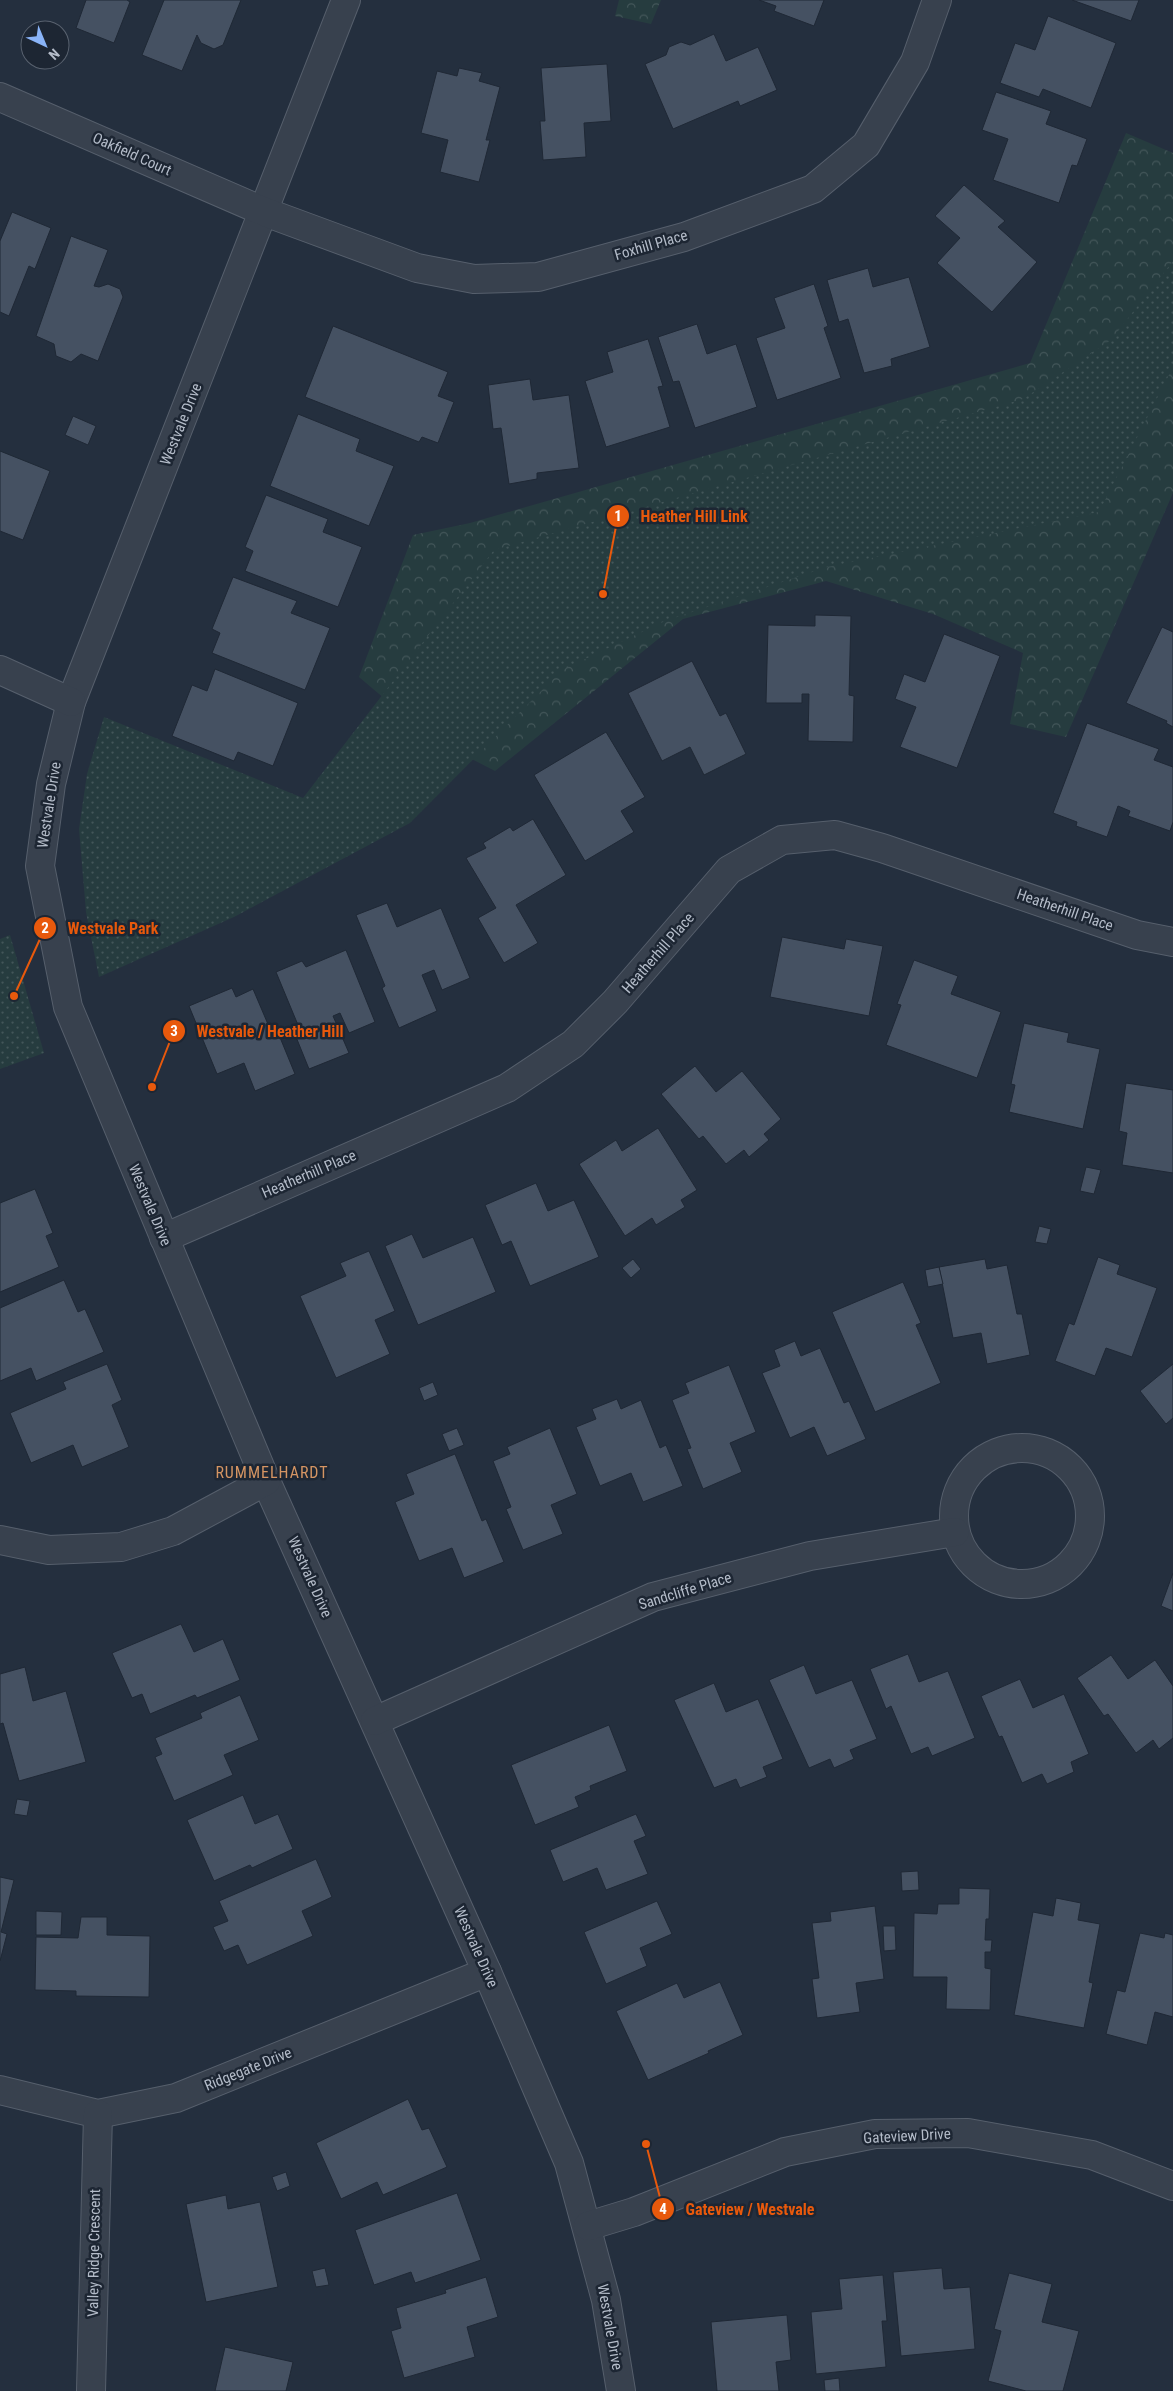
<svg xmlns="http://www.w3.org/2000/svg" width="1173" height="2391" font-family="'Roboto Condensed',sans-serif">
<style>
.forest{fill:url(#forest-crowns)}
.park{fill:url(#park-dots)}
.building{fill:#455162;stroke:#1f2835}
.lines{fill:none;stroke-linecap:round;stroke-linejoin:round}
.minor-casing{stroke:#565f6c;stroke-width:30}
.minor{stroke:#38414e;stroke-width:28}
.labels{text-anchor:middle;stroke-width:5;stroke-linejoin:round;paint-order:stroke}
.street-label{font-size:15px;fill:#b4bcc9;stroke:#1d2633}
.neighbourhood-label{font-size:16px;letter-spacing:1px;fill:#d59563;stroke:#1d2633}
.leader{fill:none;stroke:#e8590c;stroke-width:2}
.callout-dot{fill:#e8590c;stroke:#1d2633;stroke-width:2}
.mark-label{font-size:15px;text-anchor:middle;font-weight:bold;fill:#fff}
.callout-label{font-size:16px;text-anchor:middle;font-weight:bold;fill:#e8590c;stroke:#1d2633;stroke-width:5;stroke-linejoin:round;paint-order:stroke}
</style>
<defs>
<pattern id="forest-crowns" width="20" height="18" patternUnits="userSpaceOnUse" patternTransform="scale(1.25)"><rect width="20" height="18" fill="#263c3f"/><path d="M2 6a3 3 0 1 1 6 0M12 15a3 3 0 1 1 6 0" fill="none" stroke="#435659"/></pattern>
<pattern id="park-dots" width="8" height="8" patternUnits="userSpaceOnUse" patternTransform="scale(1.25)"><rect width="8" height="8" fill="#263c3f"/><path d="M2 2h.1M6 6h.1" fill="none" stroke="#435659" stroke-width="1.8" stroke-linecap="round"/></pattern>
</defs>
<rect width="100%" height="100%" fill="#242f3e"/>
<g class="forest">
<path d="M619,0H661L651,24L615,16Z"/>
<path d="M1126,133L1173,153V493L1066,737L1010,724L1023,653L933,614L826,581L683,619L495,771L431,738L359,677L413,535L470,523L1030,363Z"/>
</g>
<g class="park">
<path d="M1173,261V367L1099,512L827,567L665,621L562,670L410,823L234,917L99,977L86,912L79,829L87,774L104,717L303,798L494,550L1023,399L1111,340Z"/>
<path d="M10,935L44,1053L0,1069V939Z"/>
</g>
<g class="building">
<path d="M86,0H127L130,2L114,43L76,28Z"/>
<path d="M164,0H241L223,45L214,49L201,43L197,35L182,71L142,55Z"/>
<path d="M759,0H824L814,26L774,11L776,6Z"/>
<path d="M1072,0H1139L1131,21Z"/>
<path d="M1048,16L1116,43L1091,108L1043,89L1039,97L1000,83L1015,43L1035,50Z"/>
<path d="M714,34L726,61L758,47L777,90L740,106L738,101L673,129L645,64L666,55L669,47L681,42L690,45Z"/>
<path d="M607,64L611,121L584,123L586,157L543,160L540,121H545L541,68Z"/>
<path d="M459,68L482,73L479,81L500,87L486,140H490L479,182L440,172L448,140L421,133L437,71L457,76Z"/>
<path d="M996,92L1051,111L1046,124L1087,139L1077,166L1072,165L1059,203L993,180L1008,139L982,130Z"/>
<path d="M964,185L1005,221L998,227L1037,262L992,312L937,263L960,238L935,216Z"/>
<path d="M12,212L51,228L35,269L29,266L9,316L0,312V241Z"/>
<path d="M71,236L108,250L94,286L99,287L108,284L120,289L123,297L98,361L81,354L71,362L56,356L54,344L36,336Z"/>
<path d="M868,268L873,287L909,277L930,347L891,359L892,366L864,373L848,319L839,322L827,280Z"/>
<path d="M814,284L828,326L824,328L841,378L777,400L756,338L785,328L774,298Z"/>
<path d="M697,324L707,354L736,344L757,407L695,428L679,381L673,382L658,337Z"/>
<path d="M333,326L448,372L438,396L454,402L438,443L422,437L419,442L305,397Z"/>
<path d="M648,339L663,386L658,387L670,427L606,447L585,381L613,372L607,352Z"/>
<path d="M530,379L533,400L569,395L579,468L537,473V479L509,484L501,428L493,429L488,385Z"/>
<path d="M298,414L360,439L356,451L394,466L369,526L270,486Z"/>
<path d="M73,416L96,426L88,445L65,435Z"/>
<path d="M0,451L50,471L23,540L0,531Z"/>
<path d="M266,495L328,519L323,532L362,547L338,607L245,571L253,551L245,547Z"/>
<path d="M233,577L297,601L291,613L330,628L305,690L212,653L220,633L212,629Z"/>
<path d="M815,615L851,616L849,695L854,696L853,742L808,741L809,694H802V703H766L768,625L815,626Z"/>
<path d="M1162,627L1173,632V727L1166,723L1167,721L1126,703Z"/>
<path d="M944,634L1000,656L957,768L900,747L916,707L895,699L904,674L925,682Z"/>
<path d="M692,661L720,716L726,713L746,754L704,775L690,747L662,761L628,693Z"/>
<path d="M215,669L298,703L273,766L238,752L234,761L172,736L192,685L207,691Z"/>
<path d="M1087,723L1159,749L1154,760L1173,767V822L1170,831L1128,816L1130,811L1118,806L1107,837L1076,826L1077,822L1053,813Z"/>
<path d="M606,732L645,797L621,811L634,832L585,861L534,775Z"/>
<path d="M533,819L566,875L516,905L538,943L504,963L478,918L496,908L466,858L486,848L483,843L510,827L513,831Z"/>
<path d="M387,903L397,927L441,908L470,978L442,990L434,970L422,975L437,1011L399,1028L382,988L385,986L356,915Z"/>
<path d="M782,937L844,949L846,939L883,946L869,1016L770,997Z"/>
<path d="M346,950L375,1022L349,1033L340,1013L333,1016L349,1053L309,1069L292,1027L298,1025L276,972L302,961L306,967Z"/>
<path d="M914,960L958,976L951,994L1001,1012L977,1078L886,1045L901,1005L897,1004Z"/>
<path d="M232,988L236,997L253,989L273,1036L279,1035L295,1074L255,1091L244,1063L217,1074L189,1006Z"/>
<path d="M1024,1023L1069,1033L1067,1042L1100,1049L1083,1129L1009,1112L1015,1085L1011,1084Z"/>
<path d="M695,1066L716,1092L742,1071L781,1119L764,1134L769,1140L749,1157L744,1150L726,1164L703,1136L699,1139L661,1094Z"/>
<path d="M1126,1083L1173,1090V1173L1122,1165L1127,1133L1119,1131Z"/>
<path d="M658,1128L697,1190L681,1200L685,1207L656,1225L652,1218L625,1236L579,1164L616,1140L622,1151Z"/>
<path d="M1086,1167L1101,1170L1094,1194L1080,1191Z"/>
<path d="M536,1183L548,1211L574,1200L599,1257L530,1286L511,1241L502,1245L485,1205Z"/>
<path d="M35,1189L53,1233L46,1236L59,1267L0,1292V1203Z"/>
<path d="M1039,1226L1051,1229L1047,1244L1035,1242Z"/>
<path d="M412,1234L423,1258L473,1237L496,1292L418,1325L385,1246Z"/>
<path d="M369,1251L395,1311L375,1320L390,1354L336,1378L300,1296L346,1276L340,1263Z"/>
<path d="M1098,1257L1120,1265L1117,1274L1157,1288L1132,1357L1106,1348L1095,1376L1055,1361L1069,1323L1074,1325Z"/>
<path d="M633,1259L641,1269L631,1278L622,1268Z"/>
<path d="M985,1259L987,1269L1007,1265L1017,1314H1022L1030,1355L987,1364L981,1333L953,1338L939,1267Z"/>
<path d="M939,1267L943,1284L928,1287L925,1270Z"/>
<path d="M64,1280L78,1312L85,1309L104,1352L36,1381L31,1368L0,1381V1308Z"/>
<path d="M903,1282L921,1323L916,1325L941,1383L875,1412L832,1312Z"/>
<path d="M795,1341L801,1356L820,1348L844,1403L849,1401L866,1439L827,1456L814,1427L790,1438L762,1373L780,1366L774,1350Z"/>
<path d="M107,1364L122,1400L112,1405L129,1447L82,1467L73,1445L31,1463L10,1413L66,1389L63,1382Z"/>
<path d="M1173,1364V1418L1166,1424L1140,1391Z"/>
<path d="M729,1365L756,1432L730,1443L742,1472L703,1489L687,1449L691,1448L672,1400L689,1393L685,1383Z"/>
<path d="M433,1382L438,1395L424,1401L419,1388Z"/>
<path d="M617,1399L621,1409L641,1400L660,1448L666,1445L683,1486L643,1502L631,1473L600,1486L576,1427L596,1419L592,1409Z"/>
<path d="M457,1428L464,1445L449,1451L442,1434Z"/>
<path d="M550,1428L577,1494L551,1505L563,1534L523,1550L506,1509L511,1507L493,1461L510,1454L507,1447Z"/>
<path d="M455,1454L482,1521L486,1519L504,1562L464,1578L452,1548L419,1561L395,1502L414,1494L406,1474Z"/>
<path d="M1173,1573V1611L1161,1606Z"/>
<path d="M181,1624L194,1652L223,1639L240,1680L197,1698L195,1695L150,1714L142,1694L132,1698L112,1653Z"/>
<path d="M908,1654L919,1682L948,1671L975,1738L932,1756L928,1747L911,1754L891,1706L886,1709L870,1669Z"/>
<path d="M1111,1655L1128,1679L1155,1660L1173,1686V1738L1159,1749L1153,1740L1136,1753L1108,1714L1104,1716L1077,1678Z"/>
<path d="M804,1665L816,1694L852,1680L877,1739L850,1750L854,1759L834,1768L830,1759L809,1768L769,1680Z"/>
<path d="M25,1667L33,1701L66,1691L86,1762L19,1781L3,1723L0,1724V1674Z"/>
<path d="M1020,1679L1033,1708L1064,1694L1089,1754L1071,1762L1074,1772L1047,1784L1042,1774L1022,1783L1002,1736L999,1737L981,1696Z"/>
<path d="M714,1683L726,1712L758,1699L783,1759L763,1767L767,1777L740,1788L736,1779L714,1788L674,1700Z"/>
<path d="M240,1695L259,1740L224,1755L233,1775L174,1801L155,1757L162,1754L155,1738L202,1718L200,1713Z"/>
<path d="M609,1725L627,1771L590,1786L591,1790L575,1797L579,1807L535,1825L511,1765Z"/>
<path d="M243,1795L255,1824L278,1814L293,1849L252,1868L250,1865L214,1881L187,1820Z"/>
<path d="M17,1799L30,1801L27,1816L14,1814Z"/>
<path d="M636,1814L646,1836L634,1841L648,1874L606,1890L597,1868L563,1882L550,1850Z"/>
<path d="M316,1859L332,1897L302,1911L313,1936L247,1965L238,1945L224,1951L213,1927L228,1921L219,1901Z"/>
<path d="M918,1871L919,1890L902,1891L901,1872Z"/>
<path d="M0,1877L14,1880L1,1932L7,1934L0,1961Z"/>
<path d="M959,1888L990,1889L989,1919H986L985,1940H992L991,1952H985V1968L991,1969L990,2010L946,2009L947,1977H913L914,1913L937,1914L938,1904H959Z"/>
<path d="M1056,1898L1081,1903L1078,1920L1100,1924L1089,1982L1093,1983L1084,2028L1014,2015L1033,1912L1053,1916Z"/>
<path d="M657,1901L672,1934L640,1948L647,1966L606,1984L584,1932Z"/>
<path d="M875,1906L884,1979L856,1983L860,2012L817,2018L812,1979L819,1978L812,1923L831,1921L830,1912Z"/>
<path d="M36,1911L62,1912L61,1935H36Z"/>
<path d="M81,1917H107V1935L150,1936L149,1997L76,1996V1991L35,1990L36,1937L78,1938Z"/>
<path d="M883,1926H895L896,1950L884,1951Z"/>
<path d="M1140,1933L1164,1938L1165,1933L1173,1935V2017L1155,2012L1147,2045L1106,2034L1117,1990L1125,1992Z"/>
<path d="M720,1982L743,2035L708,2051L709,2053L648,2080L616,2011L677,1983L684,1998Z"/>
<path d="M408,2099L422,2130L429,2128L447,2167L383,2195L377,2182L341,2199L316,2143Z"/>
<path d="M286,2172L290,2186L277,2191L272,2177Z"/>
<path d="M457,2193L481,2260L415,2283L411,2272L374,2285L355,2230Z"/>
<path d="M226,2195L228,2209L260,2202L278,2287L206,2302L186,2204Z"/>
<path d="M325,2268L329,2285L316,2287L312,2271Z"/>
<path d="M942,2268L944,2289L970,2287L975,2349L901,2356L893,2272Z"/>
<path d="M1009,2273L1052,2284L1042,2322L1079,2331L1063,2391H1026L988,2381L1001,2331L994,2329Z"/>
<path d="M883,2275L887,2321H882L886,2367L816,2374L811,2312L842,2309L839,2279Z"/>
<path d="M486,2277L498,2317L467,2327L475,2357L404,2378L391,2331L401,2328L396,2308L446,2293L445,2290Z"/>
<path d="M787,2315L791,2360L776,2362L779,2391H717L711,2322Z"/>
<path d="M225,2347L293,2362L286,2391H215Z"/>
<path d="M839,2378L840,2391H825L824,2380Z"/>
</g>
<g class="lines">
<defs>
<g id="minor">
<path d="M346,0L71,702L51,784L40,866L68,1007L266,1481L487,1972L569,2163L606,2300L621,2391"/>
<path d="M0,97L265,212L417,268L474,279L538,277L684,237L813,189L866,145L915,62L937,0"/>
<path d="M0,670L71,702"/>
<path d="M164,1238L507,1088L573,1044L615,1002L729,870L782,840L835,835L882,848L1137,935L1173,942"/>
<circle cx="1022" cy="1516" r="68"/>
<path d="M0,1540L49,1550L121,1547L173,1531L266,1481"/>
<path d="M375,1721L653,1597L810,1556L955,1532"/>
<path d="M0,2090L98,2114L176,2098L487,1972"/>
<path d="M588,2226L634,2212L785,2152L875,2134L968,2133L1092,2155L1173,2186"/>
<path d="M91,2391L98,2114"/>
</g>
</defs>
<use href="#minor" class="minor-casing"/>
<use href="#minor" class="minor"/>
</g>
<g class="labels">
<g class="street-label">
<text transform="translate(132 154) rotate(24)" y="5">Oakfield Court</text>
<text transform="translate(651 245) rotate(-16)" y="5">Foxhill Place</text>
<text transform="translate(181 424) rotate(-68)" y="5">Westvale Drive</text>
<text transform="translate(49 805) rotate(-81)" y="5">Westvale Drive</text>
<text transform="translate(1065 910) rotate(19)" y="5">Heatherhill Place</text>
<text transform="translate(658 953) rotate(-49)" y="5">Heatherhill Place</text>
<text transform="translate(309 1174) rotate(-23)" y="5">Heatherhill Place</text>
<text transform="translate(150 1205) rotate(67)" y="5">Westvale Drive</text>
<text transform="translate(310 1577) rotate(66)" y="5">Westvale Drive</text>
<text transform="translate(685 1591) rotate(-17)" y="5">Sandcliffe Place</text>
<text transform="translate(476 1947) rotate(66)" y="5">Westvale Drive</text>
<text transform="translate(248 2069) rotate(-22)" y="5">Ridgegate Drive</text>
<text transform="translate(907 2136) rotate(-3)" y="5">Gateview Drive</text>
<text transform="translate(94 2253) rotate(-89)" y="5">Valley Ridge Crescent</text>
<text transform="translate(610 2327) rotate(80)" y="5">Westvale Drive</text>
</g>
<g class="neighbourhood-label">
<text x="272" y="1478">RUMMELHARDT</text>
</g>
</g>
<path class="leader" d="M603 594L618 516M14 996L45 928M152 1087L174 1031M646 2144L663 2209"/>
<g class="callout-dot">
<circle cx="603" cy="594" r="5"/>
<circle cx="14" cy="996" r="5"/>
<circle cx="152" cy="1087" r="5"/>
<circle cx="646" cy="2144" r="5"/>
<circle cx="618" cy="516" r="12"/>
<circle cx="45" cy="928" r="12"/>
<circle cx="174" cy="1031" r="12"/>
<circle cx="663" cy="2209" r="12"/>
</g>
<g class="mark-label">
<text x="618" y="521">1</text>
<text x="45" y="933">2</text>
<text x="174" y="1036">3</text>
<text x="663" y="2214">4</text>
</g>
<g class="callout-label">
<text x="694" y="522">Heather Hill Link</text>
<text x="113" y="934">Westvale Park</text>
<text x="270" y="1037">Westvale / Heather Hill</text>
<text x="750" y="2215">Gateview / Westvale</text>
</g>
<g transform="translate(45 45) rotate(136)"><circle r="24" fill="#1d2633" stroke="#59626f"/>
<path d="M0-4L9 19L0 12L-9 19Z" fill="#8ab4f8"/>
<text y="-8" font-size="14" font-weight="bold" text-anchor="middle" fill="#b4bcc9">N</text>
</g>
</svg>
